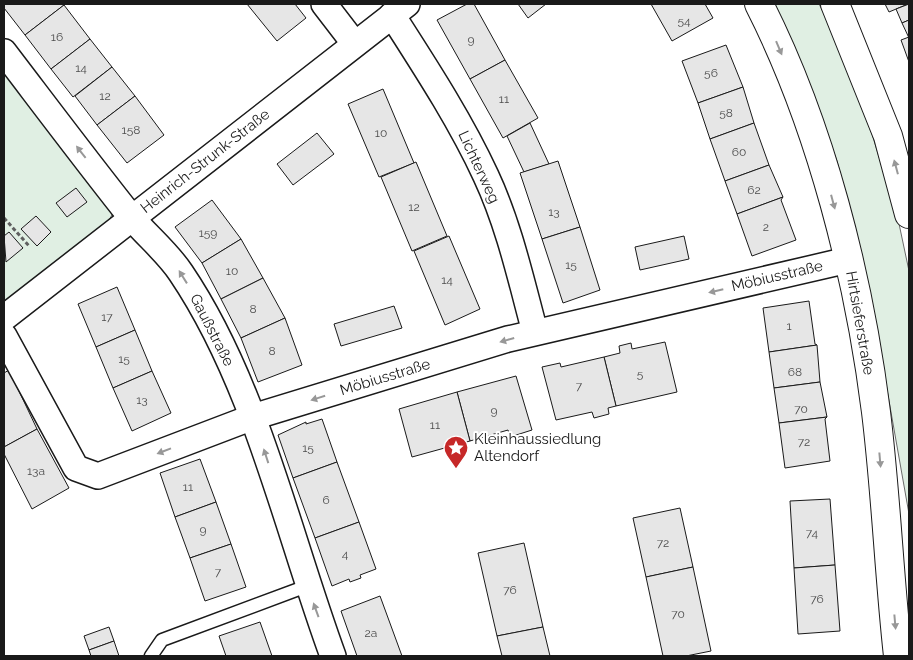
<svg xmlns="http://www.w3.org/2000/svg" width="913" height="660" font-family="Raleway,sans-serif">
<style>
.green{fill:#e0efe3;stroke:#6a6a6a}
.building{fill:#e6e6e6;stroke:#1a1a1a}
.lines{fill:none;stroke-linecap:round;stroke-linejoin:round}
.service-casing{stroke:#1a1a1a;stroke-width:15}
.minor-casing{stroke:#1a1a1a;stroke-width:28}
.secondary-casing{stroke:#1a1a1a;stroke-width:30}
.path{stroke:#5f5f5f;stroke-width:3;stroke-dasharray:4 2.5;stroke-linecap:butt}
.service{stroke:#fff;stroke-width:12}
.minor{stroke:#fff;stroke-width:25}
.secondary{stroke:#fff;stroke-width:28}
.oneway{fill:#989898}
.labels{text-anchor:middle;stroke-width:4;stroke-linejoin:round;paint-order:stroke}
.number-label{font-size:12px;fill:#4d4d4d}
.street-label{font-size:15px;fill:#1a1a1a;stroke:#fff}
.poi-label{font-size:15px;fill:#1a1a1a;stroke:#fff;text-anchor:start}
</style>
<rect width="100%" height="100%" fill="#fff"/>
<g class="green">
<path d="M774,4H819L833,31L872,134L898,219L909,271V514L874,316L862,255L837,161L804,72Z"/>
<path d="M4,73L111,204L113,213L108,222L4,303Z"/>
</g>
<g class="building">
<path d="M4,4H63L64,5L25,35L4,8Z"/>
<path d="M247,4H295L306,18L277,41Z"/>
<path d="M467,4H474L505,60L470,79L437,20Z"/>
<path d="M518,4H546L528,18Z"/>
<path d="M651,4H705L713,18L672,41Z"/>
<path d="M885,4H908L889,12Z"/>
<path d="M909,4V20L902,23L896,9Z"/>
<path d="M64,5L90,39L51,69L25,35Z"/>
<path d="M909,20V38L902,23Z"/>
<path d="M909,37V62L901,40Z"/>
<path d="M90,39L112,67L73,97L51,69Z"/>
<path d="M726,45L743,87L698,103L682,61Z"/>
<path d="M505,60L538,118L503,138L470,79Z"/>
<path d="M112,67L135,96L97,125L75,96Z"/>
<path d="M743,87L754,123L710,139L698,103Z"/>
<path d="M383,89L414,163L379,177L348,104Z"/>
<path d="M135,96L164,135L127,163L97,125Z"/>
<path d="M530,123L549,164L524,172L507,136Z"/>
<path d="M754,123L769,165L725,181L710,139Z"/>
<path d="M317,133L334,154L293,185L277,164Z"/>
<path d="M558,161L580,227L542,239L520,173Z"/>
<path d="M416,162L447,236L412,251L381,177Z"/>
<path d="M769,165L783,197L737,214L725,181Z"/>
<path d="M76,188L87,202L67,217L56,203Z"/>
<path d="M783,197L781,200L796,240L752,256L737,214Z"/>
<path d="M212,200L241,239L202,263L175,227Z"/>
<path d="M36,216L51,232L37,246L21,229Z"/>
<path d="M580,227L600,290L563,303L542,239Z"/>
<path d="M9,232L23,248L6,262L4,236Z"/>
<path d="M449,236L480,309L445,325L414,251Z"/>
<path d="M684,236L689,259L640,270L635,247Z"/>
<path d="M241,239L263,278L221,299L202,263Z"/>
<path d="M263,278L285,318L241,338L221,299Z"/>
<path d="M117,287L135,330L96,347L78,304Z"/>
<path d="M809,301L815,344L817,345L769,352L763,308Z"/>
<path d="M394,306L402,328L341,346L334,324Z"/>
<path d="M285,318L302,365L258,382L241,338Z"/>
<path d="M135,330L152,371L113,388L96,347Z"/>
<path d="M665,342L677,392L616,406L604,357L620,353L619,346L631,343L632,349Z"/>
<path d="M817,345L820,382L774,388L769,352Z"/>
<path d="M604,357L616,406L608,408L609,414L594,418L592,412L556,420L542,367L560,363L561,367Z"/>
<path d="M9,370L37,429L4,447V373Z"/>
<path d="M152,371L171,413L132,431L113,388Z"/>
<path d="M516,376L532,430L510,437L508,430L470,441L457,392Z"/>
<path d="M820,382L827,417L779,423L774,388Z"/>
<path d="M457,392L470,441L412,457L399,409Z"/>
<path d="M827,417L825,419L830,461L785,468L779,423Z"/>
<path d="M322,419L337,462L293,478L278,435L306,422V424Z"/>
<path d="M37,429L69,488L32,509L4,454V447Z"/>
<path d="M200,459L216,502L175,517L160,473Z"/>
<path d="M337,462L359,522L315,538L293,478Z"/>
<path d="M830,499L835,565L794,568L790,501Z"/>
<path d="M216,502L231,544L190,558L175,517Z"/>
<path d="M680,508L693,567L646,577L633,518Z"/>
<path d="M359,522L376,569L360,575L361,578L350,582L349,579L332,586L315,538Z"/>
<path d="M524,543L543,627L497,636L478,553Z"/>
<path d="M231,544L246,587L205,601L190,558Z"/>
<path d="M835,565L840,631L798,634L794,568Z"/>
<path d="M693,567L711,651L686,656H663L646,577Z"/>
<path d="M380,596L402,656H357L341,611Z"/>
<path d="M260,622L272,656H226L219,636Z"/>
<path d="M109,627L114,641L89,650L84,636Z"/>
<path d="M543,627L550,656H502L497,636Z"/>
<path d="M114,641L119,656H91L89,650Z"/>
</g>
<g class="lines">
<defs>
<path id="service" d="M151,656L162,640L307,586"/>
<g id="minor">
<path d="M324,4L354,43"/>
<path d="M392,15C426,68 460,120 486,176C509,225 521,280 535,332"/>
<path d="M4,52C46,107 88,163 131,217C147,236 168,253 181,273C256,384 287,531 333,656"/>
<path d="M4,318L407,4"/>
<path d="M4,336L76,468L98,476L253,417L508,339L848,260"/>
</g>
<g id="secondary">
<path d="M759,4C821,126 859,277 876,412C886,493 889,575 898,656"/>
<path d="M835,4L888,136L909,214"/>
</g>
</defs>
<use href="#service" class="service-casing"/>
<use href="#minor" class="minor-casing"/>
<use href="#secondary" class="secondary-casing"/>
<path class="path" d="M4,218L30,247"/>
<use href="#service" class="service"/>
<use href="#minor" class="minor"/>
<use href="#secondary" class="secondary"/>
</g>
<defs><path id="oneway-solid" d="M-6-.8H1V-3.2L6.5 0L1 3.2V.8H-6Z" transform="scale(1.25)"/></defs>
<g class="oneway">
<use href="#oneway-solid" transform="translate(779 48) rotate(67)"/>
<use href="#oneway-solid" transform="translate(81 152) rotate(-128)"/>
<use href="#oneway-solid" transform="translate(896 167) rotate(-105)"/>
<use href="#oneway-solid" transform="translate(833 202) rotate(75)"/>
<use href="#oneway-solid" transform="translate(183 277) rotate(-122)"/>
<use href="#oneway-solid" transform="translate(716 291) rotate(167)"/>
<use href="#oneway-solid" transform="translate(507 340) rotate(164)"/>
<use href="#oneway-solid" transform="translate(318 398) rotate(163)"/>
<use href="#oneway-solid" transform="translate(164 451) rotate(159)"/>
<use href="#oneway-solid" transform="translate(266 456) rotate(-108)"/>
<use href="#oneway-solid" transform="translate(880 460) rotate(85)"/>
<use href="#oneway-solid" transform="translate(316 610) rotate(-110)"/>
<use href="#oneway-solid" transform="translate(895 622) rotate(85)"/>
</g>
<defs>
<symbol id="sight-pin" viewBox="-11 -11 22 30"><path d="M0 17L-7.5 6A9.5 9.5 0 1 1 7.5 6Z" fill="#c62828" stroke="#fff"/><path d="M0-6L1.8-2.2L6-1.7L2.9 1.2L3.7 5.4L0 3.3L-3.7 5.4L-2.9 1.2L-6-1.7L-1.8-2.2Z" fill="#fff"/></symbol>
</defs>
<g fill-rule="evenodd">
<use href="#sight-pin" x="442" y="434" width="28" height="38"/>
</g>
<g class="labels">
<g class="number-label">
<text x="684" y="25">54</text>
<text x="57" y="41">16</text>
<text x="471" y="44">9</text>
<text x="81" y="72">14</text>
<text x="711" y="77">56</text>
<text x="105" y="100">12</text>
<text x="504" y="103">11</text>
<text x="726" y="117">58</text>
<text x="131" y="134">158</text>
<text x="381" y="137">10</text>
<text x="739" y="156">60</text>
<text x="754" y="194">62</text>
<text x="414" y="211">12</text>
<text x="554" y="216">13</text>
<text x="766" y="231">2</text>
<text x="208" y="237">159</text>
<text x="571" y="269">15</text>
<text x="232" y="275">10</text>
<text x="447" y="284">14</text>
<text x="253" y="313">8</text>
<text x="107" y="321">17</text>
<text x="789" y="330">1</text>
<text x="272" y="355">8</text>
<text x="124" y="363">15</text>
<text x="795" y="376">68</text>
<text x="640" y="378">5</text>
<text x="579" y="390">7</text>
<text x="142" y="404">13</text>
<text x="801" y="413">70</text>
<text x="494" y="415">9</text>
<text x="435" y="429">11</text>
<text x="804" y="446">72</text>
<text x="308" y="452">15</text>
<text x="36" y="475">13a</text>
<text x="188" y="491">11</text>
<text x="326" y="504">6</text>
<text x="203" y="534">9</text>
<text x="812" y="537">74</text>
<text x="663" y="547">72</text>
<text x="345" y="558">4</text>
<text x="218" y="576">7</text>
<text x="510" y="594">76</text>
<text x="817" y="603">76</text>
<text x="678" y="618">70</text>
<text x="371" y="637">2a</text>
</g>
<g class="street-label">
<text transform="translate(205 161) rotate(-38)" y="5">Heinrich-Strunk-Straße</text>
<text transform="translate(479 167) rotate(65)" y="5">Lichterweg</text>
<text transform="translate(777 276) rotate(-13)" y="5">Möbiusstraße</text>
<text transform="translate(860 323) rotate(80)" y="5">Hirtsieferstraße</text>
<text transform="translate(212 330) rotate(63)" y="5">Gaußstraße</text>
<text transform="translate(385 377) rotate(-17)" y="5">Möbiusstraße</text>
</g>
<g class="poi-label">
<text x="474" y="444">Kleinhaussiedlung<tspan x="474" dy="17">Altendorf</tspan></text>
</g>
</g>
<rect width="913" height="660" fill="none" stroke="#1a1a1a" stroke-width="10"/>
</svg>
